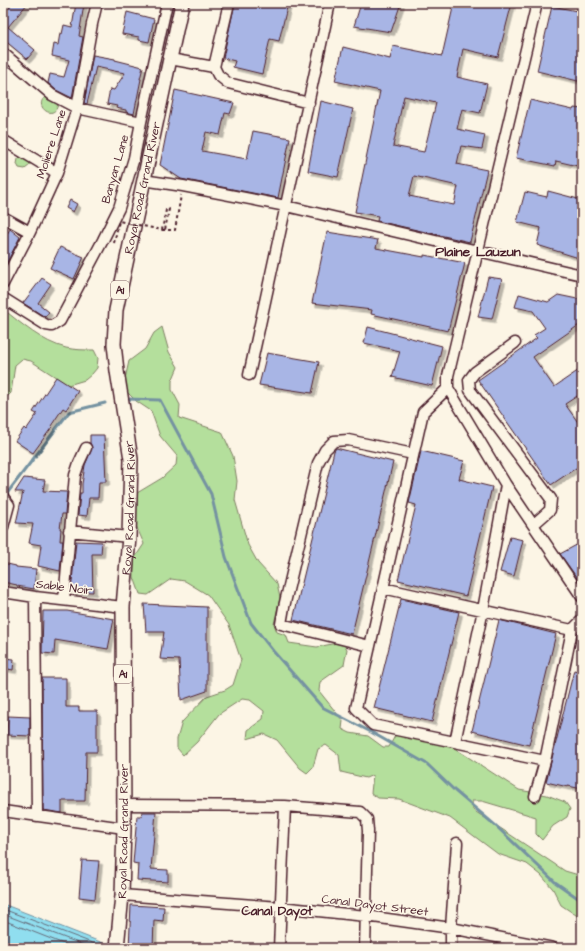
<svg xmlns="http://www.w3.org/2000/svg" width="585" height="951" font-family="'Architects Daughter',sans-serif">
<style>
.green{fill:#b4df9c;stroke:#7f7f64}
.water{fill:#90deef;stroke:#7492a1}
.lines{fill:none;stroke-linecap:round;stroke-linejoin:round}
.shore{stroke:#666b79;stroke-width:1}
.stream{stroke:#7492a1;stroke-width:3}
.building{fill:#a8b5e5;stroke:#4a1f2b;fill-rule:evenodd;filter:url(#shadow)}
.minor-casing{stroke:#4a1f2b;stroke-width:13}
.major-casing{stroke:#4a1f2b;stroke-width:16}
.path{stroke:#4a1f2b;stroke-width:2;stroke-dasharray:3 3;stroke-linecap:butt}
.minor{stroke:#fcf5e5;stroke-width:10}
.major{stroke:#fcf5e5;stroke-width:13}
.path-bridge{stroke:#4a1f2b;stroke-width:2;stroke-dasharray:3 3;stroke-linecap:butt}
.labels{text-anchor:middle;stroke-width:3.5;stroke-linejoin:round;paint-order:stroke}
.shield{fill:#fcf5e5;stroke:#7f5f63;stroke-width:1}
.shield-label{font-size:11px;font-weight:bold;fill:#4a1f2b}
.street-label{font-size:12px;fill:#4a1f2b;stroke:#fcf5e5}
.neighbourhood-label{font-size:13px;font-weight:bold;fill:#4a1f2b;stroke:#fcf5e5}
.quarter-label{font-size:14px;font-weight:bold;fill:#4a1f2b;stroke:#fcf5e5}
</style>
<defs>
<filter id="shadow"><feDropShadow dx="3.5" dy="3.5" stdDeviation="0" flood-color="#0004"/></filter>
</defs>
<rect width="100%" height="100%" fill="#fcf5e5"/>
<filter id="ink" filterUnits="userSpaceOnUse"><feTurbulence type="fractalNoise" baseFrequency=".025" numOctaves="2"/><feDisplacementMap in="SourceGraphic" scale="8" xChannelSelector="R" yChannelSelector="G"/><feConvolveMatrix kernelMatrix="1 2 1 2 8 2 1 2 1" color-interpolation-filters="sRGB"/></filter>
<g filter="url(#ink)">
<!-- green -->
<path class="green" d="M48 96 58 104C54 124 30 103 48 96Z
M21 156 30 161V165L25 169 19 168 17 164 18 159Z
M3 309C22 324 42 342 66 348 75 350 85 350 94 350L98 358 97 368 92 374 85 380 68 385 31 361 22 359 15 365 11 393 3 401Z
M162 327 169 352 178 367 172 381V390L180 405 179 418 222 432 233 456 237 481 235 500 248 545 258 563 277 584 280 598 274 624 277 632 286 635 289 643 317 647 342 642 347 649 344 665 320 682 319 691 343 721 342 729 350 733 368 736 383 747H389L397 732 451 746 519 790 547 795 565 802 570 809 567 817 553 826 542 840 536 834V817L482 801H472L473 810 565 871 582 876V919L561 905 553 889 541 875 527 864 498 854 450 818 399 799 378 798 371 793 373 775 366 778 341 772 339 755 326 745 318 749 313 767 307 773 300 768 277 740 264 734 247 739 248 730 263 719 264 711 250 700 242 699 219 714 197 742 183 755 177 748V739L182 722 207 696 225 690 233 685 241 660 229 625 208 595 185 581 171 579 148 595 140 594 134 577V559L144 544 134 521V502L137 493 162 478 176 465 177 456 160 436 151 411 136 401 123 388 129 361 145 349 154 333Z"/>
<!-- water -->
<path class="water" d="M3 904 103 943 108 948H3Z"/>
<g class="lines">
<!-- shore -->
<path class="shore" d="M3 909 100 946 102 948
M3 914 91 948
M3 920 74 948"/>
<!-- stream -->
<path class="stream" d="M127 399 160 400 180 437 211 494 226 557 251 623 273 651 322 707 371 732 427 764 455 791 496 826 555 882 582 901
M5 496 69 412 105 403"/>
</g>
<!-- building -->
<path class="building" d="M13 3H28L8 27 35 50 27 59 3 39V14Z
M76 3 84 4 79 36 83 37 72 98 56 90 48 83 50 74 64 77 69 60 52 56 54 44 58 45 60 33 62 34 64 25 72 27Z
M235 3H288L279 41 270 39 262 74 233 67 235 61 223 58Z
M361 3H401L391 32 354 26Z
M454 3H512L498 57 463 49 457 77 487 84 480 113 462 109 457 129 485 135 482 149 461 146 457 164 487 170 470 242 377 221 378 216 355 212 380 91 335 81 343 47 390 59 393 46 442 56ZM404 96 436 103 424 152 393 146ZM414 176 458 186 454 205 409 196Z
M552 6 582 12V82L537 71Z
M127 12 154 19 149 42 139 40V37L122 34Z
M93 55 115 59V60L143 67 140 79H141L134 114 126 112V110L116 108 117 106 107 104 110 89 114 90 125 73 114 71 96 67 87 104 84 103Z
M175 90 234 103 230 114 225 113 220 135 206 132 202 151 247 159 253 131 290 138 278 198 181 179 160 165Z
M530 100 573 110 574 108 582 109V167L556 161 555 166 516 158Z
M321 101 353 109 338 177 308 171Z
M548 191 582 200V259L537 245 541 228 517 222 525 192 547 197Z
M70 200 77 204 73 212 66 208Z
M10 229 20 237 4 268H3V231L7 234Z
M327 232 378 240 376 248 424 257V255L465 263 448 331 371 314 372 310 312 303Z
M60 247 84 257 74 279 50 268Z
M488 277 502 279 492 319 478 317Z
M42 278 51 284 38 303 49 312 45 317 23 303Z
M519 294 548 302 558 295 582 300V323L533 357 554 387 582 368V393L565 404 582 428V464L551 485 478 380 537 338 534 335 545 328 533 311 515 307Z
M368 327 442 346 432 386 392 377 400 351 364 343Z
M267 353 319 362 312 393 259 385Z
M56 377 78 391 66 410 63 408 51 426 52 427 33 453 15 441 24 428 26 430 37 414 33 412Z
M90 435H104L106 482H99L98 498H89L87 516 78 515 80 493H82V484L85 465 92 448 90 443Z
M336 448 393 462 352 634 293 620 334 451Z
M421 451 464 461 459 479 492 487 466 596 398 580 416 505 409 503Z
M24 478 45 480 43 491 67 492 65 514H62L60 529H61L60 541H63L60 571 38 566 41 545 29 543 33 524 16 523 23 492H15Z
M510 537 523 540 514 576 500 572Z
M76 541 102 542 101 554H92L93 592 71 591Z
M582 542V585L560 554Z
M3 563 16 566V567L36 569 34 589 17 586V585L3 582Z
M401 599 459 612 432 722 374 708Z
M144 604 207 607V691L181 700 179 660 160 659 164 632H146Z
M43 611H67L114 619 108 649 55 640 54 654 42 653Z
M499 620 556 634 529 745 472 731Z
M3 658 14 659 13 670 3 668Z
M574 670 582 672V789L568 786V787L546 782Z
M42 678H66V707H79V711H97V752H86L85 801H62V813L43 810Z
M8 716 30 717V736L7 735Z
M142 812H156L151 869 168 870V882L137 880 138 864 133 863 137 816H141Z
M82 860 99 861 95 899 79 897Z
M131 905 164 907 163 921 154 920 153 948H129Z"/>
<g class="lines">
<defs>
<path id="minor" d="M229 3 214 67 218 75 228 83 309 103
M537 3 448 376V388L506 485 582 597
M3 53 52 95 77 108 141 122
M170 59 214 67
M3 140 57 173
M143 180 183 186 286 206 478 251 582 275
M3 217 30 232
M3 284 30 232 57 173 77 108 92 24 97 3
M3 298 46 325 52 326 60 321 103 240 119 208 134 158 141 122 167 3
M515 343 475 372 469 380 470 390 551 499 550 510 533 525
M249 375 330 3
M448 388 423 412 356 708 373 725 545 761
M3 497 9 505 3 527
M69 531 129 537
M383 588 572 630
M3 592 35 597 123 607
M35 597 37 816
M64 600 75 475 79 463 86 448
M370 646 281 624 284 607 318 463 325 450 334 441 348 440 413 454
M455 742 483 610 506 485
M535 796 545 761 572 630 582 620
M124 805 285 806 360 812 367 819 368 831 365 948
M3 811 124 828
M122 895 280 907 366 916 451 928 553 948
M279 948 285 806
M451 948V928L457 843"/>
<g id="major">
<path id="s1" d="M117 948 122 895 124 828 123 607 129 537 131 459 117 371 114 344 116 310 182 3"/>
</g>
</defs>
<!-- minor casing -->
<use href="#minor" class="minor-casing"/>
<!-- major casing -->
<use href="#major" class="major-casing"/>
<!-- path -->
<path class="path" d="M162 230H175L181 195"/>
<!-- minor -->
<use href="#minor" class="minor"/>
<!-- major -->
<use href="#major" class="major"/>
<!-- path-bridge -->
<path class="path-bridge" d="M114 243 119 221 162 230 166 210 169 209 165 230"/>
</g>
</g>
<g class="labels">
<!-- shield labels -->
<g class="shield">
<rect x="111" y="281" width="18" height="18" rx="3"/>
<rect x="114" y="665" width="18" height="18" rx="3"/>
</g>
<g class="shield-label">
<text x="120" y="294">A1</text>
<text x="123" y="678">A1</text>
</g>
<!-- street labels -->
<g class="street-label">
<text transform="translate(51 144) rotate(-72)" y="4">Moliere Lane</text>
<text transform="translate(115 169) rotate(-74)" y="4">Banyan Lane</text>
<text dy="4" stroke="none"><textPath href="#s1" startOffset="765">Royal Road Grand River</textPath></text>
<text dy="4" stroke="none"><textPath href="#s1" startOffset="441">Royal Road Grand River</textPath></text>
<text transform="translate(64 587) rotate(7)" y="4">Sable Noir</text>
<text dy="4" stroke="none"><textPath href="#s1" startOffset="117">Royal Road Grand River</textPath></text>
<text transform="translate(375 905) rotate(7)" y="4">Canal Dayot Street</text>
</g>
<!-- neighbourhood labels -->
<g class="neighbourhood-label">
<text x="277" y="915">Canal Dayot</text>
</g>
<!-- quarter labels -->
<g class="quarter-label">
<text x="478" y="256">Plaine Lauzun</text>
</g>
</g>
<!-- margin -->
<rect width="585" height="951" fill="none" stroke="#fcf5e5" stroke-width="16"/>
<rect x="8" y="8" width="569" height="935" fill="none" stroke="#4a1f2b" stroke-width="1.5" filter="url(#ink)"/>
</svg>
